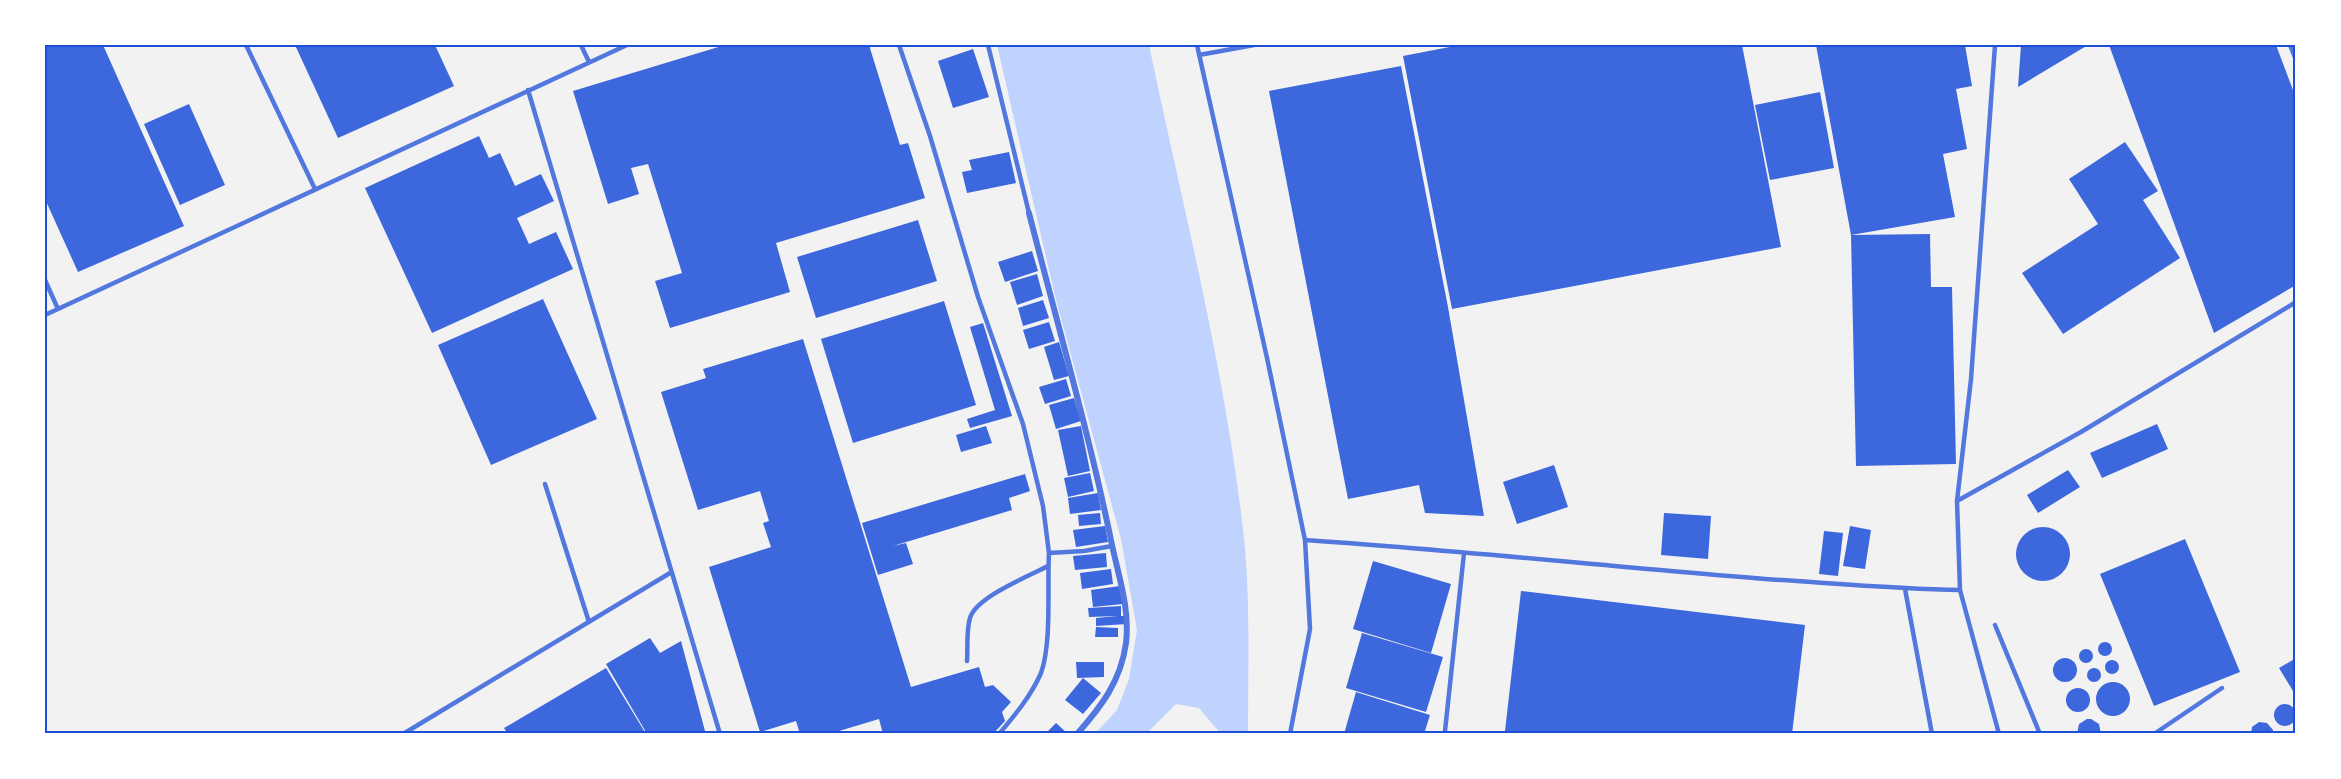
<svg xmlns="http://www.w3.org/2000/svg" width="2341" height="779" font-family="'DejaVu Sans',sans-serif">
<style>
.water{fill:#bfd3fe}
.building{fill:#3d67dc}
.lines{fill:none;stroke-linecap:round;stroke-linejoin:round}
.service{stroke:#5277de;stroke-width:4.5}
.minor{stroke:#5277de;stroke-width:6}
.neatline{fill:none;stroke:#1d4ed8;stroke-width:2}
</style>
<rect width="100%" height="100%" fill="#f2f2f2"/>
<!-- water -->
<path class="water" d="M997 45H1149C1182 203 1223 361 1242 521 1251 591 1248 663 1248 734H1221L1199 708 1176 704 1146 734H1095L1117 710 1129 679 1137 630 1121 539 1055 296Z"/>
<!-- building -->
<path class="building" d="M45 45H103L184 226 78 272 45 199Z
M295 45H435L454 86 338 138Z
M725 45H869L900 145 908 143 925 198 776 243 790 292 670 328 655 281 682 273 648 164 631 168 639 194 608 204 573 91Z
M1460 45H1742L1781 247 1452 309 1403 56Z
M1816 45H1965L1972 86 1956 89 1967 149 1943 154 1955 217 1851 235Z
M2021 45H2088L2018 87Z
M2109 45H2276L2296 98V285L2214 333Z
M973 49 989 97 953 108 938 61Z
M1401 66 1448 307 1484 516 1425 513 1419 485 1348 499 1269 91Z
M1820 92 1834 168 1770 180 1755 105Z
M189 104 225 185 180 205 144 124Z
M479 136 489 158 500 153 515 186 541 174 554 201 517 218 529 244 556 232 573 269 432 333 365 188Z
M2125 142 2158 191 2143 200 2180 258 2063 334 2022 273 2098 224 2069 179Z
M1009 152 1016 183 967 193 962 172 972 170 969 160Z
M918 220 937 281 816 318 797 257Z
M1930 234 1931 287H1952L1956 464 1856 466 1851 235Z
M1032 251 1038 271 1005 282 998 262Z
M1037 274 1043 296 1017 305 1010 282Z
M543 299 597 419 491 465 438 345Z
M1043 300 1049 318 1023 326 1018 308Z
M944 301 976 405 853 443 821 339Z
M1049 322 1055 341 1029 349 1023 330Z
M983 323 1012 416 970 428 967 419 995 410 970 327Z
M803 339 911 687 979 667 985 687 993 685 1011 702 1002 712 1005 721 993 734H883L879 719 829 734H800L796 721 760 732 709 567 771 547 763 523 769 521 760 491 698 510 661 392 706 378 703 369Z
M1059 342 1069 376 1054 380 1044 347Z
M1066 379 1071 396 1045 404 1039 387Z
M1074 398 1081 421 1056 429 1049 405Z
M2157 424 2168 449 2102 478 2090 453Z
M986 426 992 443 961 452 956 435Z
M1081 426 1090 471 1068 476 1058 430Z
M1554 465 1568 507 1517 524 1503 482Z
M2068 470 2080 487 2038 513 2027 495Z
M1090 473 1094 491 1068 497 1064 478Z
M1025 474 1030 491 1009 498 1012 510 893 546 906 543 913 564 878 575 862 523Z
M1098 493 1101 510 1070 514 1068 498Z
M1100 513 1101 524 1079 526 1078 515Z
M1664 513 1711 516 1708 559 1661 555Z
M1105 526 1108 542 1076 547 1073 530Z
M1850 526 1871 530 1865 569 1843 566Z
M2016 554a27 27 0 1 1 54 0a27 27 0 1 1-54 0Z
M1824 531 1843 533 1838 576 1819 574Z
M2185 539 2240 672 2154 706 2100 574Z
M1106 553 1107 567 1075 570 1073 556Z
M1373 561 1451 584 1431 653 1353 629Z
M1111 569 1113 584 1082 589 1080 573Z
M1120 586 1123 604 1093 607 1091 590Z
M1521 591 1805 625 1792 734H1531L1505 731Z
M1121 606V616H1127V624L1096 626V618L1117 616 1089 617 1088 608Z
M1096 627 1118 628V637H1095Z
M1362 633 1443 657 1426 712 1346 688Z
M650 638 660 653 681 641 705 731 700 734H647L606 664Z
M2098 649a7 7 0 1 1 14 0a7 7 0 1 1-14 0Z
M2079 656a7 7 0 1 1 14 0a7 7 0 1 1-14 0Z
M2053 670a12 12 0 1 1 24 0a12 12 0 1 1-24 0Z
M2296 658V696L2279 668Z
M2105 667a7 7 0 1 1 14 0a7 7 0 1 1-14 0Z
M1076 662H1104V677L1077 678Z
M606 668 646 734H508L504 728Z
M2087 675a7 7 0 1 1 14 0a7 7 0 1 1-14 0Z
M1083 678 1101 693 1083 714 1065 700Z
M2096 699a17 17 0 1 1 34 0a17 17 0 1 1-34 0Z
M2066 700a12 12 0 1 1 24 0a12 12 0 1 1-24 0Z
M1356 692 1430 715 1424 734H1344Z
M2274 715a11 11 0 1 1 22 0a11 11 0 1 1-22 0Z
M2087 719H2091L2099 724 2101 734H2077L2079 724Z
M2259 722 2267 723 2273 730V734H2251L2252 727Z
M1056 723 1068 734H1045Z"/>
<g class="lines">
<!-- service -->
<path class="service" d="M246 45 315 189
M581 45 589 62
M899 45 930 136 978 297 1023 424 1043 506 1049 553 1084 551 1112 546
M988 45 1029 213
M1197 45 1267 358 1305 540 1310 629 1290 734
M1995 45 1971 379 1957 501 1960 590 1999 734
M2290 45 2296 60
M1199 55 1254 45
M528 90 720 734
M45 280 58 309
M45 315 627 45
M545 484 589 622
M1957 501 2081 432 2296 302
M1305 540C1458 550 1612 567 1765 579 1830 583 1895 589 1960 590
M1905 589 1932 734
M1995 625 2040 734
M967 661C968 648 966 631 970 618 976 597 1029 576 1048 566
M1445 731 1464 553
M403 734 670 573
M999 734C1015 715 1031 696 1041 673 1052 643 1047 586 1049 553
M2154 734 2222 688"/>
<!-- minor -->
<path class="minor" d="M1029 213C1057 323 1089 433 1112 545 1119 578 1130 609 1126 643 1121 681 1101 707 1077 734"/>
</g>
<!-- border -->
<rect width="2341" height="779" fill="none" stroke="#ffffff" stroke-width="93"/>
<rect x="46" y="46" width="2248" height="686" class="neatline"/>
</svg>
